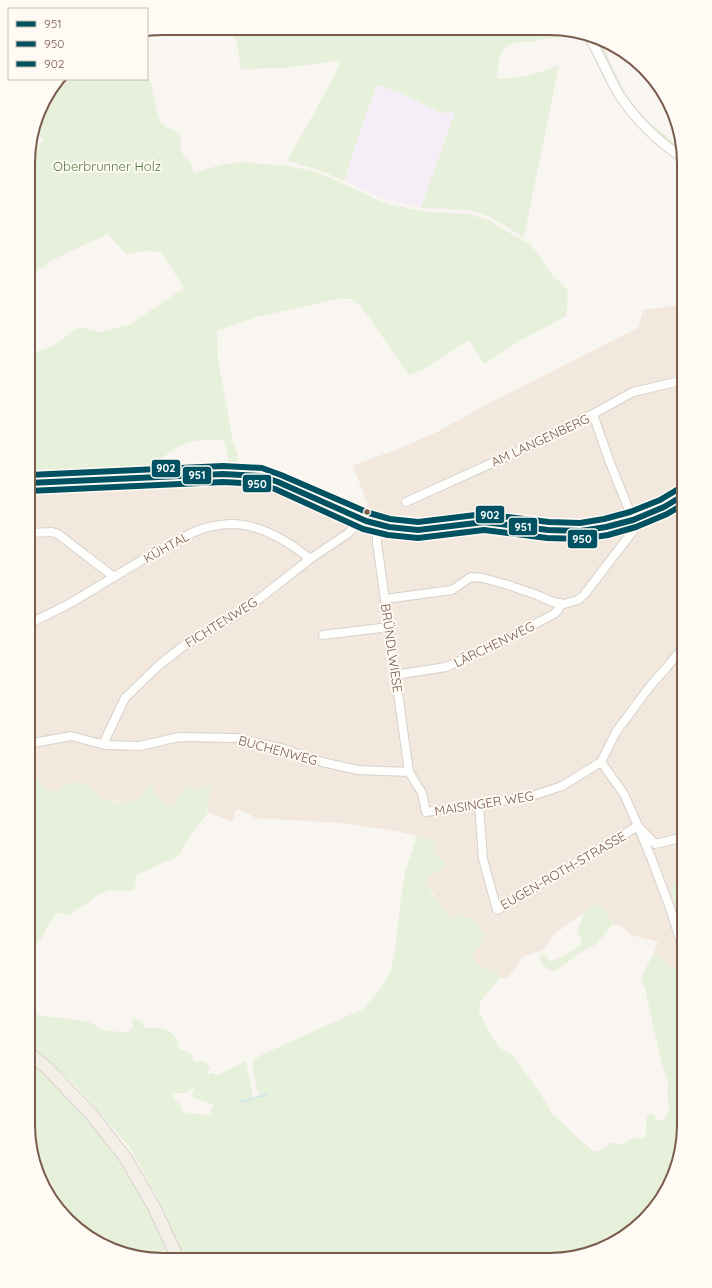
<svg xmlns="http://www.w3.org/2000/svg" width="712" height="1288" font-family="Quicksand,sans-serif">
<style>
.residential{fill:#f2e8de}
.education{fill:#f6eef6}
.green{fill:#e7f0db;fill-rule:evenodd}
.lines{fill:none;stroke-linecap:round;stroke-linejoin:round}
.stream{stroke:#d0e8ea;stroke-width:2}
.minor-casing{stroke:#d7d1cb;stroke-width:10}
.tertiary-casing{stroke:#d7d1cb;stroke-width:11}
.primary-casing{stroke:#dad1cc;stroke-width:14}
.minor{stroke:#fefefd;stroke-width:8}
.tertiary{stroke:#fefefd;stroke-width:9}
.primary{stroke:#f3eee8;stroke-width:12}
.bus-1-casing{stroke:#fffaf3;stroke-width:9}
.bus-2-casing{stroke:#fffaf3;stroke-width:9}
.bus-3-casing{stroke:#fffaf3;stroke-width:9}
.bus-1{stroke:#005262;stroke-width:6}
.bus-2{stroke:#005262;stroke-width:6}
.bus-3{stroke:#005262;stroke-width:6}
.bus-dot{fill:#7a5c4d;stroke:#fffaf3;stroke-width:1.5}
.labels{text-anchor:middle;stroke-width:4;stroke-linejoin:round;paint-order:stroke}
.park-label{font-size:13px;fill:#537a41;stroke:#fffaf3}
.street-label{font-size:13px;fill:#7a5c4d;stroke:#fffaf3}
.rim{fill:none;stroke:#7a5c4d;stroke-width:2}
.line-badge{stroke:#fffaf3;stroke-width:1.5}
.badge-label{font-size:11px;text-anchor:middle;font-weight:bold;fill:#fff}
</style>
<rect width="100%" height="100%" fill="#f9f5f0"/>
<!-- residential -->
<path class="residential" d="M684 304V882L670 887 684 937V968L668 967 660 956 653 955 658 942 631 935 622 927 613 924 604 908 591 907 552 936 549 943 543 950 522 957 519 963 508 977 500 978 498 973 488 970 476 962 473 959 474 953 481 945 485 939 483 932 477 921 475 919 466 918 459 914 449 917 429 887 427 882 429 877 437 871 443 868 435 853V844L429 838 396 831 341 823 256 818 239 809 235 811 233 822H231L221 817 208 813V803L204 786 196 789 188 787 184 788 175 803 170 806H167L156 797 155 794 147 786 140 798 132 802 127 803 102 799 98 798 96 793 81 783 68 784 55 791 46 790 43 786 28 779 29 493 64 492 228 479 245 480 263 483 284 491 354 523 360 508 368 506 353 465 396 450 439 431 489 403 638 328 643 310Z"/>
<!-- education -->
<path class="education" d="M377 85 403 94 440 113 455 112 421 208 398 202 377 196 344 181 361 128Z"/>
<!-- green -->
<path class="green" d="M230 28 575 31C568 38 561 37 552 38 545 39 538 41 531 42 527 42 522 41 518 42 500 44 499 60 497 75L493 77C515 82 538 73 559 65L524 237C509 229 494 217 477 212 459 208 439 209 421 208L455 112 441 113 403 94 377 85 361 128 344 181 319 170 287 161 332 81 341 60 286 68 241 69 237 43Z
M596 41 602 44 615 72 628 98 644 118 682 149V153C668 142 653 132 641 119 622 97 609 67 596 41Z
M147 74 152 85 153 95 160 122 167 128 174 130 179 134 181 138 180 148 184 156 190 161 194 173 224 164 244 162 286 166 313 171 329 177 380 201 393 205 427 212 468 214 488 220 517 237 529 243 539 255 553 276 567 289 568 295 566 316 523 339 484 364 469 340 422 370 409 375 361 306 352 299H338L257 317 217 331 218 359 233 442 238 455 237 468 233 469 230 466 224 441C204 437 178 442 164 457L163 470 29 477V352L32 353 53 346 79 327 99 332 129 325 184 288 161 252 146 251 126 254 108 234 54 259 29 277V157L44 140 34 130 42 103 61 79H147Z
M28 779C33 780 37 780 40 783 44 786 45 790 50 791 58 792 60 788 67 785 80 780 93 785 98 798L102 799C112 801 126 806 136 800 144 796 144 783 153 785 155 789 154 792 156 796 158 800 166 805 170 806L175 803 184 788 188 787 196 789 207 785 211 787 207 807 208 813 189 837 179 856 174 859 161 863 150 869 138 874 136 876 135 888 134 890 123 891 110 890 97 895 87 904 76 909 72 915 70 916 61 913 56 914C46 926 43 943 28 950Z
M417 835C424 837 431 838 435 844 435 857 436 855 445 863L446 865C442 870 435 871 430 876 422 885 436 899 442 906 445 909 446 913 449 917L459 914 466 918 475 919 485 936C484 945 474 949 473 958 479 969 489 969 498 973L500 978 480 1002 479 1012 493 1039 500 1048 513 1056 540 1093 553 1115 562 1122 572 1133 593 1151C602 1153 606 1142 615 1143 617 1143 619 1145 622 1145L631 1139 645 1137C648 1129 644 1122 648 1114L652 1113 659 1121H662L666 1117 669 1107 667 1093 668 1090V1081L661 1060 645 989 641 977 653 955 660 956 668 967 684 968V1134L674 1176 656 1207 624 1237 592 1253 549 1260 184 1259 161 1204 129 1147 77 1087 28 1043V1012L43 1016 78 1020 91 1023 103 1030 121 1032 129 1031 133 1027 132 1021 133 1019C139 1018 143 1023 145 1028 157 1027 171 1028 177 1040 178 1043 178 1046 180 1049L192 1054 193 1061C200 1063 207 1059 210 1068L206 1073V1074L214 1073 215 1074V1076H216L246 1061 253 1097 259 1096 252 1065 254 1060 261 1055 363 1009 379 991 390 973 396 946V940L401 898 405 873ZM192 1088H194L192 1094V1096C198 1102 207 1100 214 1106L210 1110 212 1116 183 1112 181 1106 174 1099 173 1095 176 1093H185Z
M684 882V937L670 887Z
M597 904C605 906 608 918 613 924L595 945 577 954 565 965 554 971C547 970 542 965 539 958L544 954 550 961C555 961 580 947 582 943 582 942 582 941 582 940L577 931 585 911Z
M28 1059 49 1076 103 1137 125 1166 148 1208 170 1259H146L111 1250 74 1227 35 1168 28 1125Z"/>
<g class="lines">
<!-- stream -->
<path class="stream" d="M257 1097 267 1095
M240 1102 254 1098"/>
<defs>
<path id="minor" d="M593 414 633 392 684 380
M379 524 377 537V543L409 772 422 793 426 812 529 797 562 786 601 762 616 732 651 685 667 667 684 646
M29 533 52 532 58 534 114 577
M385 599 452 590 471 577 483 578 508 585 537 595 553 602 564 604 578 600 584 595 633 531 634 527 633 520 609 460 593 414 521 450 406 502
M29 624C44 616 60 609 74 601 104 583 133 565 163 548 187 535 202 525 231 524 260 524 288 541 310 559
M323 635 389 627
M395 675 446 667 489 648 554 614 558 610 561 604
M28 744 71 736 105 745 140 746 179 737 236 738 281 748 322 762 358 770 409 772
M105 745V740L125 698 158 666 182 647 245 610 310 559 347 534 357 525 359 518
M601 762 624 794 638 826 652 860 670 908 681 943 684 960
M479 805 483 859 497 910 638 826 655 844 676 839 684 836"/>
<path id="tertiary" d="M590 38C600 56 608 75 618 93 635 119 657 141 683 158
M29 483 223 474 261 476 278 482 366 521 389 527 418 530 484 522 548 530 581 531 606 527 633 520 664 507 684 495"/>
<path id="primary" d="M28 1052 47 1068 91 1114 125 1157 154 1207 178 1259"/>
</defs>
<!-- minor casing -->
<use href="#minor" class="minor-casing"/>
<!-- tertiary casing -->
<use href="#tertiary" class="tertiary-casing"/>
<!-- primary casing -->
<use href="#primary" class="primary-casing"/>
<!-- minor -->
<use href="#minor" class="minor"/>
<!-- tertiary -->
<use href="#tertiary" class="tertiary"/>
<!-- primary -->
<use href="#primary" class="primary"/>
<defs>
<path id="bus-1" d="M29 483 223 474 261 476 278 482 366 521 389 527 418 530 484 522 548 530 581 531 606 527 633 520 664 507 684 495"/>
<path id="bus-2" d="M29 491 223 482 259 484 275 489 363 529 388 535 418 538 484 530 547 538 582 539 608 535 636 527 667 514 684 504"/>
<path id="bus-3" d="M29 475 223 466 262 468 281 475 369 513 390 519 418 522 484 514 549 522 580 523 604 519 630 512 660 500 680 488"/>
</defs>
<!-- bus-1 casing -->
<use href="#bus-1" class="bus-1-casing"/>
<!-- bus-2 casing -->
<use href="#bus-2" class="bus-2-casing"/>
<!-- bus-3 casing -->
<use href="#bus-3" class="bus-3-casing"/>
<!-- bus-1 -->
<use href="#bus-1" class="bus-1"/>
<!-- bus-2 -->
<use href="#bus-2" class="bus-2"/>
<!-- bus-3 -->
<use href="#bus-3" class="bus-3"/>
</g>
<!-- markers -->
<circle class="bus-dot" cx="367" cy="512" r="3.5"/>
<g class="labels">
<!-- park labels -->
<g class="park-label">
<text x="107" y="171">Oberbrunner Holz</text>
</g>
<!-- street labels -->
<g class="street-label">
<text transform="translate(540 440) rotate(-25)" y="5">AM LANGENBERG</text>
<text transform="translate(166 547) rotate(-29)" y="5">KÜHTAL</text>
<text transform="translate(221 622) rotate(-32)" y="5">FICHTENWEG</text>
<text transform="translate(494 644) rotate(-26)" y="5">LÄRCHENWEG</text>
<text transform="translate(392 648) rotate(82)" y="5">BRÜNDLWIESE</text>
<text transform="translate(278 750) rotate(15)" y="5">BUCHENWEG</text>
<text transform="translate(484 803) rotate(-9)" y="5">MAISINGER WEG</text>
<text transform="translate(563 870) rotate(-30)" y="5">EUGEN-ROTH-STRASSE</text>
</g>
</g>
<!-- crop -->
<path d="M0 0H712V1288H0ZM163 35H549A128 128 0 0 1 677 163V1125A128 128 0 0 1 549 1253H163A128 128 0 0 1 35 1125V163A128 128 0 0 1 163 35Z" fill="#fffaf3" fill-rule="evenodd"/>
<path class="rim" d="M163 35H549A128 128 0 0 1 677 163V1125A128 128 0 0 1 549 1253H163A128 128 0 0 1 35 1125V163A128 128 0 0 1 163 35Z"/>
<g class="line-badge">
<rect x="151" y="459" width="30" height="19" rx="4" fill="#005262"/>
<rect x="182" y="466" width="30" height="19" rx="4" fill="#005262"/>
<rect x="242" y="474" width="30" height="19" rx="4" fill="#005262"/>
<rect x="475" y="505" width="30" height="19" rx="4" fill="#005262"/>
<rect x="508" y="517" width="30" height="19" rx="4" fill="#005262"/>
<rect x="567" y="529" width="31" height="20" rx="4" fill="#005262"/>
</g>
<g class="badge-label">
<text x="166" y="472">902</text>
<text x="197" y="479">951</text>
<text x="257" y="488">950</text>
<text x="490" y="519">902</text>
<text x="523" y="531">951</text>
<text x="582" y="543">950</text>
</g>
<!-- legend -->
<rect x="8" y="8" width="140" height="72" fill="#fffaf3" stroke="#cabbb1"/>
<rect x="16" y="21" width="20" height="6" fill="#005262" stroke="#cabbb1"/>
<text x="44" y="28" font-size="12" fill="#7a5c4d">951</text>
<rect x="16" y="41" width="20" height="6" fill="#005262" stroke="#cabbb1"/>
<text x="44" y="48" font-size="12" fill="#7a5c4d">950</text>
<rect x="16" y="61" width="20" height="6" fill="#005262" stroke="#cabbb1"/>
<text x="44" y="68" font-size="12" fill="#7a5c4d">902</text>
</svg>
